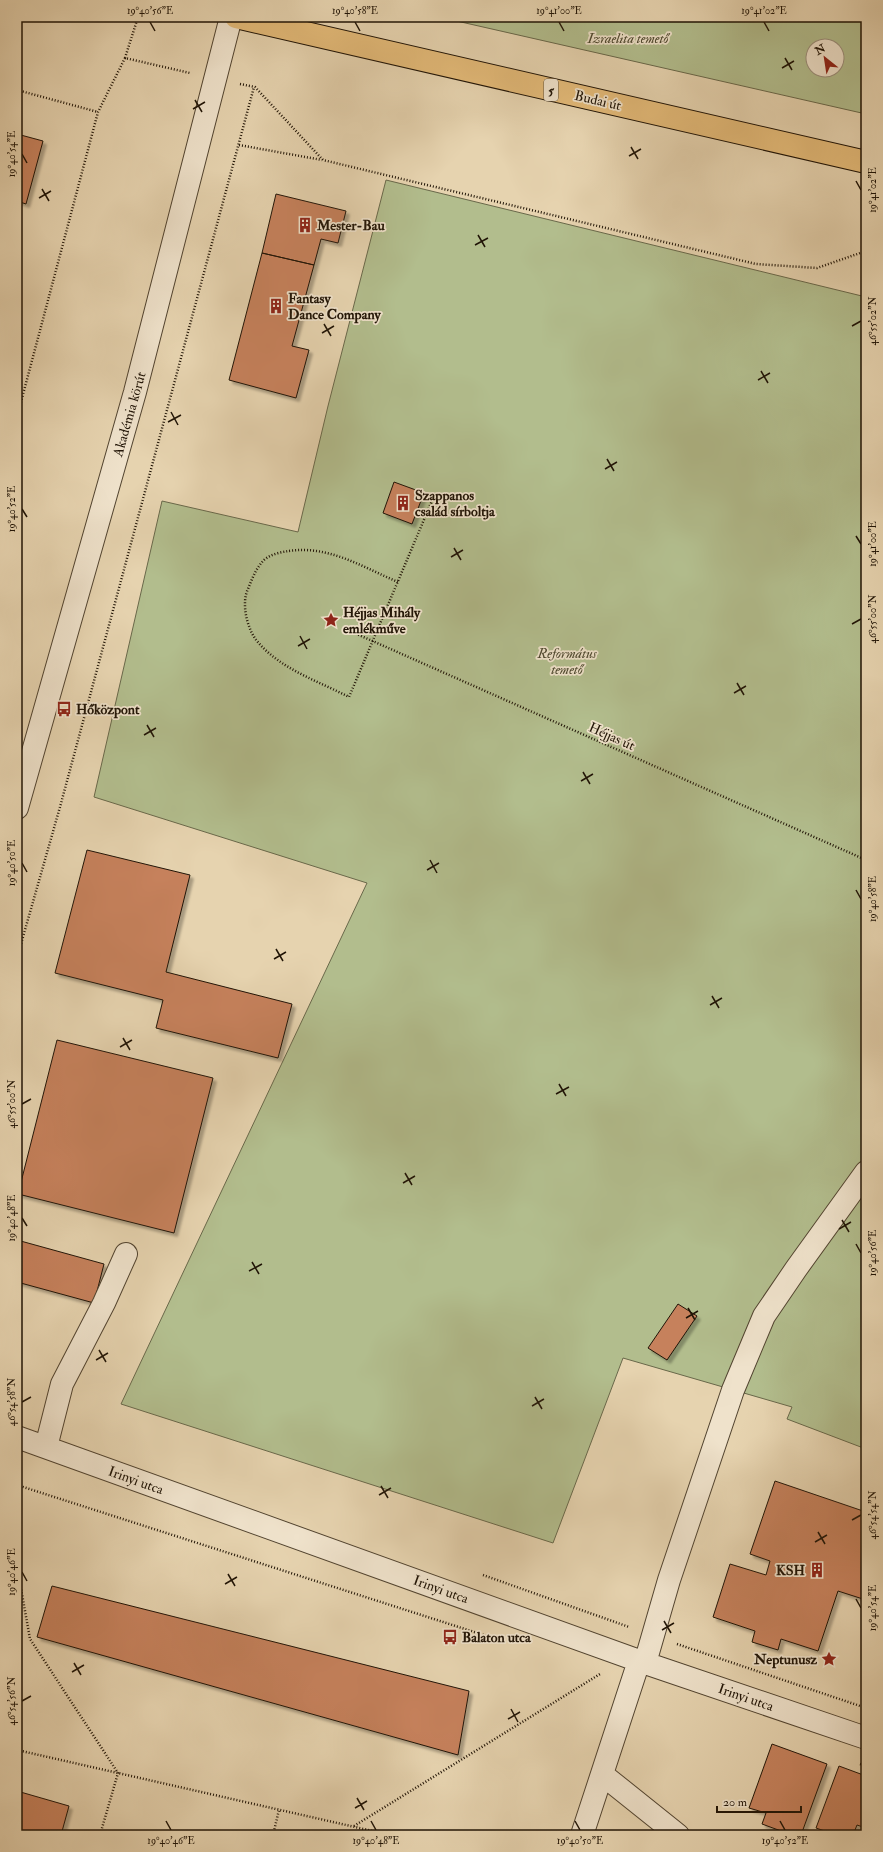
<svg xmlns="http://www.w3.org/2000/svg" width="883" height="1852" font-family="'IM FELL Double Pica',serif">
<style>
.green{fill:#b2bd8d;stroke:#69684a;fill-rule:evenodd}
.building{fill:#c6815c;stroke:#201406;filter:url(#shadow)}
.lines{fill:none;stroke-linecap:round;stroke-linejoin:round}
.minor-casing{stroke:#524430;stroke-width:24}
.major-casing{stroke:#201406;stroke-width:24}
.path{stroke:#201406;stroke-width:2.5;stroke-dasharray:1 2;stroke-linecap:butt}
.minor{stroke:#efe2cb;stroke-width:22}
.major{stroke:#e3ba78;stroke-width:22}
.ticks{fill:none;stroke:#201406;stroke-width:1.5}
.labels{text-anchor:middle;stroke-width:3.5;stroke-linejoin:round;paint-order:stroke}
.shield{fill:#efe2cb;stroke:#5e5241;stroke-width:1}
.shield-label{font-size:13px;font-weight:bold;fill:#201406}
.park-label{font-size:14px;font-style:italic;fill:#4c472e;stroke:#efe2cb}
.street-label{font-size:14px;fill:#201406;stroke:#efe2cb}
.poi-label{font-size:14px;font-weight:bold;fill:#201406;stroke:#efe2cb;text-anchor:start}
.neatline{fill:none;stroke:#201406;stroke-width:1.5}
.ticks-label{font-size:10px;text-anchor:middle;fill:#201406}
</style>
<defs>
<filter id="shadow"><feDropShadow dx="3.5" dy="3.5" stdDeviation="1" flood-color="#0004"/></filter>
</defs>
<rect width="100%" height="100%" fill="#e6d3af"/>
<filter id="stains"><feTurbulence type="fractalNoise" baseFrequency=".005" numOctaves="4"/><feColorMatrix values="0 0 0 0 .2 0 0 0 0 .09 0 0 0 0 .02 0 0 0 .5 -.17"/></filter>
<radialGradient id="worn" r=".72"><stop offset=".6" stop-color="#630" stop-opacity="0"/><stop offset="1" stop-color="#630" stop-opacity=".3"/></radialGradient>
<!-- green -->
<path class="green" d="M439 17H866V114ZM813 46H837V70H813Z
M386 180 866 297V1449L787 1419 792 1407 623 1358 553 1543 121 1404 367 883 94 797 162 501 298 532 328 406Z"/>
<!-- building -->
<path class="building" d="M17 134 43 141 26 204 17 201Z
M276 194 346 211 338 243 321 239 314 265 262 253Z
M262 253 314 265 292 346 309 350 296 398 229 380Z
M394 482 424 493 412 524 383 513Z
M87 850 190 875 166 972 292 1004 278 1058 156 1028 163 1000 55 973Z
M57 1040 213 1078 174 1233 18 1194Z
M17 1240 104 1264 94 1303 17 1282Z
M678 1304 697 1316 667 1360 648 1348Z
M775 1481 866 1512V1600L838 1591 818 1651 781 1639 778 1650 752 1642 755 1631 713 1617 730 1564 766 1575 770 1561 750 1554Z
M52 1586 469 1691 458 1755 37 1637Z
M772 1744 827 1764 801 1835H792L762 1824 766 1813 749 1808Z
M839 1766 866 1776V1828L857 1825 853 1835H836L816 1828Z
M17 1791 69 1806 61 1835H17Z"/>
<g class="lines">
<defs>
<path id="minor" d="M17 808 135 392 231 17
M17 1437 645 1663 866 1738
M46 1447 62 1384 104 1303 126 1254
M645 1663 669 1580 733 1390 764 1316 796 1269 866 1172
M603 1775 678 1835
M582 1835 639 1661"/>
<path id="major" d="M236 17 866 162"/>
</defs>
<!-- minor casing -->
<use href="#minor" class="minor-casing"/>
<!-- major casing -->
<use href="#major" class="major-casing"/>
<!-- path -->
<path class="path" d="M125 58 138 17
M240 84 255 87 323 160 756 264 817 268 866 251
M17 90 98 112
M239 145 322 160
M17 417 98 112 125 58 190 73
M398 582C362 567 329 545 289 551 281 552 271 554 264 560 256 568 252 579 248 589 241 603 247 629 257 641 280 669 318 681 349 697L434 496
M350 631 866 860
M17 958 60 807 254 87
M17 1485 496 1639
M17 1566 30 1639 118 1773 100 1835
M483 1575 629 1627
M677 1644 866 1708
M17 1750 390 1835
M860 1764 866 1766
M354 1826 600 1674
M273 1835 279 1810"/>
<!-- minor -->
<use href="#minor" class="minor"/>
<!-- major -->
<use href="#major" class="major"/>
</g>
<!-- ticks -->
<path class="ticks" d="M150 22 155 31M355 22 360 31M559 22 564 31M764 22 769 31M785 58 792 70M782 68 794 61M195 100 202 112M193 109 205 102M631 147 638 159M22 154 27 163M629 156 641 149M856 181 861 190M42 189 49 201M39 198 51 191M478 235 485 247M475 245 488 238M324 324 331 336M852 326 861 321M322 333 334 326M761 371 768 383M758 380 770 373M171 412 178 425M168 422 181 415M607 459 614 471M605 469 617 462M22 509 27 517M856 536 861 544M454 548 461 560M451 557 463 550M852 624 861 619M300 636 307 649M298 646 310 639M737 683 744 695M734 693 746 686M147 725 154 737M144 735 156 728M583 772 590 784M581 781 593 774M430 860 437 873M22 863 27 872M427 870 439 863M856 890 861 899M276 949 283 961M274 959 286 952M712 996 719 1008M710 1005 722 998M123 1038 130 1050M120 1047 132 1040M559 1084 566 1096M556 1094 569 1087M22 1104 31 1099M405 1173 412 1185M403 1183 415 1176M22 1218 27 1226M842 1220 849 1232M839 1229 851 1222M856 1244 861 1253M252 1262 259 1274M249 1271 262 1264M688 1308 695 1320M686 1318 698 1311M99 1350 106 1362M96 1360 108 1353M535 1397 542 1409M22 1402 31 1397M532 1406 544 1399M381 1486 388 1498M379 1495 391 1488M852 1520 861 1515M818 1532 825 1544M815 1542 827 1535M22 1572 27 1581M228 1574 235 1586M225 1584 237 1577M856 1599 861 1608M664 1621 671 1633M662 1630 674 1623M74 1663 81 1675M72 1672 84 1665M22 1701 31 1696M511 1709 518 1722M508 1719 520 1712M357 1798 364 1810M355 1808 367 1801M166 1821 171 1830M371 1821 376 1830M575 1821 580 1830M780 1821 785 1830"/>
<!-- icons -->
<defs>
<symbol id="building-bare" viewBox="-9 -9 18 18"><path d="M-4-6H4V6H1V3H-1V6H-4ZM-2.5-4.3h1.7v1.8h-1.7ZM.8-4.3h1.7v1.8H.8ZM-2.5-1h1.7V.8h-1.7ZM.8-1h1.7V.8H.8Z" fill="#8f2418" stroke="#efe2cb" stroke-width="2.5" paint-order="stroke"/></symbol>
<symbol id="sight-bare" viewBox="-9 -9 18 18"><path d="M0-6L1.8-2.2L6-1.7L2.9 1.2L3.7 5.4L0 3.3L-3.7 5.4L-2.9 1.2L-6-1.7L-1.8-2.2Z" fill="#8f2418" stroke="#efe2cb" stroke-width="2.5" paint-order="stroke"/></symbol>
<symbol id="bus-bare" viewBox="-9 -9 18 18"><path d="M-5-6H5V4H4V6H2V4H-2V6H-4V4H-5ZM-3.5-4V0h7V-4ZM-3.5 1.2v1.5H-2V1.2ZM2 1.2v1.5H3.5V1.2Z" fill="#8f2418" stroke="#efe2cb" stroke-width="2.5" paint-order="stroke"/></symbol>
</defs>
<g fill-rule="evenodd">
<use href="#building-bare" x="294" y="214" width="22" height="22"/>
<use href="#building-bare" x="265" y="295" width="22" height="22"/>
<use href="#building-bare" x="392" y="492" width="22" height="22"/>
<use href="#sight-bare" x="320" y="609" width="22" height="22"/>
<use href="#bus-bare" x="53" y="698" width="22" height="22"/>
<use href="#building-bare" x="806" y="1559" width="22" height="22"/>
<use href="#bus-bare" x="439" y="1626" width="22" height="22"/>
<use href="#sight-bare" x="818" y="1648" width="22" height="22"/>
</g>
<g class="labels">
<!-- shield labels -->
<rect class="shield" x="544" y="79" width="14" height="22" rx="3"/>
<g class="shield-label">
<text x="551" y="95">5</text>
</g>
<!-- park labels -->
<g class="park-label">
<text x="628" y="43">Izraelita temető</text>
<text x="567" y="658">Református<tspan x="567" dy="16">temető</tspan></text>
</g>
<!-- street labels -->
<g class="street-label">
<text transform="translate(598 100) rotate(13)" y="5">Budai út</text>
<text transform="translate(129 414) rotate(-74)" y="5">Akadémia körút</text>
<text transform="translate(612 736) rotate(24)" y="5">Héjjas út</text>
<text transform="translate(136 1480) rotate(20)" y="5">Irinyi utca</text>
<text transform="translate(441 1589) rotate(20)" y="5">Irinyi utca</text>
<text transform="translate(746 1697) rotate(19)" y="5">Irinyi utca</text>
</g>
<!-- poi labels -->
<g class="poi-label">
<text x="317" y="230">Mester-Bau</text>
<text x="288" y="303">Fantasy<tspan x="288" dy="16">Dance Company</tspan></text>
<text x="415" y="500">Szappanos<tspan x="415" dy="16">család sírboltja</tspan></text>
<text x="343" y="617">Héjjas Mihály<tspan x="343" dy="16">emlékműve</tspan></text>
<text x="76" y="714">Hőközpont</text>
<text x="805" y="1575" text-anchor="end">KSH</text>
<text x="462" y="1642">Balaton utca</text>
<text x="817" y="1664" text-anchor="end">Neptunusz</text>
</g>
</g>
<!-- margin -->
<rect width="883" height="1852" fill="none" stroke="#e6d3af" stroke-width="44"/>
<!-- north arrow -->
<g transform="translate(825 58) rotate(330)"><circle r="19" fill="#efe2cb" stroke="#9c907c"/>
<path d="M0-3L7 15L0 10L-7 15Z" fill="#8f2418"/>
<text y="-6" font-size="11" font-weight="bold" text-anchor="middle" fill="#201406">N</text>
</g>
<!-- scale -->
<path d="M717 1806v6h84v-6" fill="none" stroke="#201406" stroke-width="2"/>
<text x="723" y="1806" font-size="12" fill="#201406" stroke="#efe2cb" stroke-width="3" paint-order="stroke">20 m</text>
<rect x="22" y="22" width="839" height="1808" class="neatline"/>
<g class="ticks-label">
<text x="150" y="14">19°40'56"E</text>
<text x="355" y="14">19°40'58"E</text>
<text x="559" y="14">19°41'00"E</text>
<text x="764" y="14">19°41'02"E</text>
<text transform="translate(11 154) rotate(-90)" y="4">19°40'54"E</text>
<text transform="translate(872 190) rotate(-90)" y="4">19°41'02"E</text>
<text transform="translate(872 321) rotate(-90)" y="4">46°55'02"N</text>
<text transform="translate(11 509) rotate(-90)" y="4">19°40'52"E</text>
<text transform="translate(872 544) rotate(-90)" y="4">19°41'00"E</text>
<text transform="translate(872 619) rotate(-90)" y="4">46°55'00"N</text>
<text transform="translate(11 863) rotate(-90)" y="4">19°40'50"E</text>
<text transform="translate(872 899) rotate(-90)" y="4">19°40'58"E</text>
<text transform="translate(11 1104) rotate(-90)" y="4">46°55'00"N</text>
<text transform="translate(11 1218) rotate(-90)" y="4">19°40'48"E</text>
<text transform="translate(872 1253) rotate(-90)" y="4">19°40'56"E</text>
<text transform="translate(11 1402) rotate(-90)" y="4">46°54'58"N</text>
<text transform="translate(872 1515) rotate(-90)" y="4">46°54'54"N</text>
<text transform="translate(11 1572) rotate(-90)" y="4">19°40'46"E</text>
<text transform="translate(872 1608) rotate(-90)" y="4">19°40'54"E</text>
<text transform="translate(11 1701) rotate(-90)" y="4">46°54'56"N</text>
<text x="171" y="1844">19°40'46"E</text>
<text x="376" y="1844">19°40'48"E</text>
<text x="580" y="1844">19°40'50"E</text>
<text x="785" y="1844">19°40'52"E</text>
</g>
<rect width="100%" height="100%" filter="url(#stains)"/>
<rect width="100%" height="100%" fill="url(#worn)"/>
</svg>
